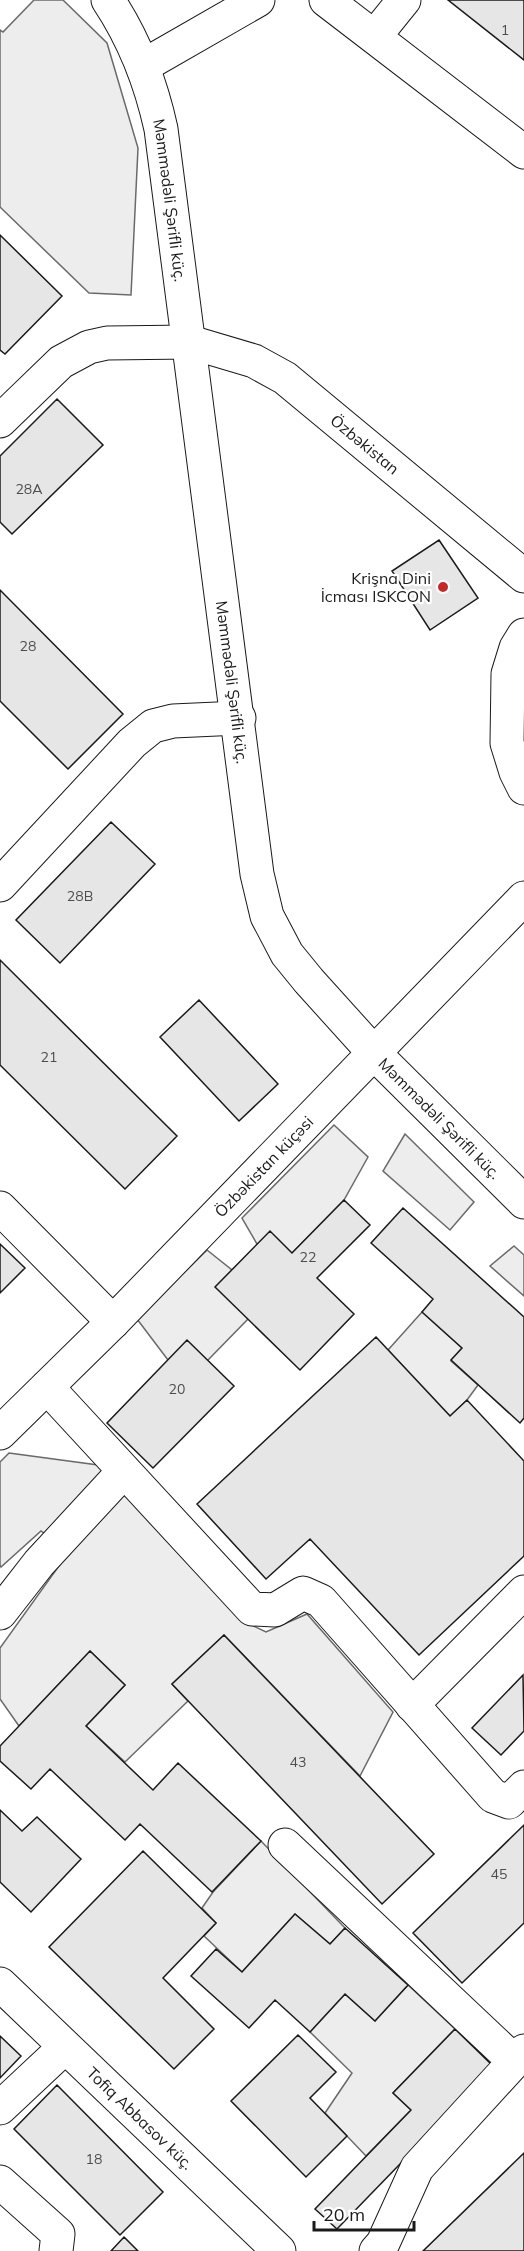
<svg xmlns="http://www.w3.org/2000/svg" width="524" height="2251" font-family="Mulish,sans-serif">
<style>
.green{fill:#ededed;stroke:#6a6a6a;stroke-width:1.5}
.building{fill:#e6e6e6;stroke:#1a1a1a;stroke-width:1.5}
.lines{fill:none;stroke-linecap:round;stroke-linejoin:round}
.minor-casing{stroke:#1a1a1a;stroke-width:35}
.minor{stroke:#fff;stroke-width:33}
.poi-dot{fill:#c62828;stroke:#fff;stroke-width:2}
.labels{text-anchor:middle;stroke-width:4.5;stroke-linejoin:round;paint-order:stroke}
.number-label{font-size:14px;fill:#4d4d4d}
.street-label{font-size:16px;fill:#1a1a1a;stroke:#fff}
.poi-label{font-size:16px;fill:#1a1a1a;stroke:#fff;text-anchor:end}
</style>
<rect width="100%" height="100%" fill="#fff"/>
<!-- green -->
<path class="green" d="M34 0H63L107 43 138 148 131 295 89 293 0 207V30L3 32Z
M334 1125 368 1157 344 1200 292 1253 257 1244 242 1218Z
M405 1134 474 1202 450 1230 383 1171Z
M514 1246 524 1255V1296L490 1266Z
M207 1250 232 1270 248 1319 208 1360H168L137 1319Z
M422 1312 462 1348 451 1361 478 1385 467 1400 450 1416 388 1350Z
M9 1453 98 1465 241 1620 266 1632 307 1614 393 1712 360 1776 224 1635 172 1684 188 1701 125 1762 86 1726 125 1685 90 1651 19 1726 0 1699V1648L69 1552 41 1531 1 1567 0 1565V1462Z
M261 1841 345 1928 330 1944 295 1914 242 1972 204 1936 216 1923 202 1908 213 1892Z
M408 1985 455 2029 393 2093 411 2110 366 2156 325 2113 352 2073 310 2032 345 1994 375 2021Z"/>
<!-- building -->
<path class="building" d="M448 0H524V60Z
M0 235 62 296 5 354 0 350Z
M57 399 103 445 12 534 0 522V456Z
M439 540 478 598 430 630 392 571Z
M0 590 123 714 68 769 0 701Z
M111 822 155 864 60 963 16 920Z
M0 960 177 1136 125 1189 0 1065Z
M199 1000 278 1084 239 1121 160 1037Z
M344 1200 370 1225 317 1278 354 1314 300 1370 215 1287 270 1231 292 1253Z
M403 1208 524 1317V1418L520 1423 451 1360 462 1348 422 1312 433 1299 371 1243Z
M0 1244 25 1268 0 1293Z
M376 1337 450 1416 467 1400 524 1461V1556L419 1655 310 1539 266 1579 197 1504Z
M187 1340 234 1386 153 1468 107 1423Z
M224 1635 434 1854 382 1904 172 1684Z
M90 1651 125 1685 86 1726 153 1790 178 1763 261 1841 212 1892 140 1824 125 1840 50 1769 31 1789 0 1761V1746Z
M523 1675 524 1731 501 1755 472 1728Z
M0 1810 22 1831 37 1817 81 1859 31 1912 0 1882Z
M524 1825V1923L462 1983 413 1933Z
M143 1851 216 1923 163 1978 214 2029 174 2069 49 1947Z
M295 1914 330 1944 345 1928 408 1985 375 2021 345 1994 310 2032 275 2000 249 2028 191 1976 216 1949 242 1972Z
M455 2029 494 2067 337 2229 315 2209 411 2110 393 2093Z
M298 2035 336 2072 310 2098 347 2136 306 2177 231 2101Z
M0 2036 21 2056 0 2078Z
M57 2085 163 2192 120 2235 14 2129Z
M524 2153V2251H423Z
M124 2237 138 2251H111Z"/>
<g class="lines">
<defs>
<g id="minor">
<path id="s1" d="M108 0C134 39 151 83 161 129L257 874 267 916 287 954 309 981 374 1053 524 1202"/>
<path d="M326 0 524 152"/>
<path d="M375 36 404 0"/>
<path d="M143 66 258 0"/>
<path id="s2" d="M0 421 61 362 89 347 107 343 190 342 254 361 285 378 524 576"/>
<path d="M524 635 516 648 508 674 507 743 516 772 524 788"/>
<path d="M0 885 132 743 153 726 173 721 239 718"/>
<path d="M0 1208 113 1322"/>
<path d="M47 1387 252 1609 275 1610 303 1593 321 1601 493 1796 509 1802 524 1787"/>
<path id="s3" d="M0 1433 113 1322 524 898"/>
<path d="M0 1613 39 1563 124 1471"/>
<path d="M412 1705 524 1592"/>
<path d="M285 1845 514 2061"/>
<path id="s4" d="M0 1984 279 2251"/>
<path d="M0 2108 65 2047"/>
<path d="M0 2182 58 2234 56 2251"/>
<path d="M376 2251 383 2243 417 2168 524 2051"/>
</g>
</defs>
<!-- minor casing -->
<use href="#minor" class="minor-casing"/>
<!-- minor -->
<use href="#minor" class="minor"/>
</g>
<!-- markers -->
<circle class="poi-dot" cx="443" cy="587" r="6"/>
<g class="labels">
<!-- number labels -->
<g class="number-label">
<text x="505" y="35">1</text>
<text x="29" y="494">28A</text>
<text x="28" y="651">28</text>
<text x="80" y="901">28B</text>
<text x="49" y="1062">21</text>
<text x="308" y="1262">22</text>
<text x="177" y="1394">20</text>
<text x="298" y="1767">43</text>
<text x="499" y="1879">45</text>
<text x="94" y="2164">18</text>
</g>
<!-- street labels -->
<g class="street-label">
<text dy="6" stroke="none"><textPath href="#s1" startOffset="212">Məmmədəli Şərifli küç.</textPath></text>
<text dy="6" stroke="none"><textPath href="#s2" startOffset="424">Özbəkistan</textPath></text>
<text dy="6" stroke="none"><textPath href="#s1" startOffset="698">Məmmədəli Şərifli küç.</textPath></text>
<text dy="6" stroke="none"><textPath href="#s1" startOffset="1202">Məmmədəli Şərifli küç.</textPath></text>
<text dy="6" stroke="none"><textPath href="#s3" startOffset="375">Özbəkistan küçəsi</textPath></text>
<text dy="6" stroke="none"><textPath href="#s4" startOffset="194">Tofiq Abbasov küç.</textPath></text>
</g>
<!-- poi labels -->
<g class="poi-label">
<text x="431" y="584">Krişna Dini<tspan x="431" dy="18">İcması ISKCON</tspan></text>
</g>
</g>
<!-- scale -->
<path d="M314 2221v9h100v-9" fill="none" stroke="#1a1a1a" stroke-width="3"/>
<text x="323" y="2221" font-size="18" fill="#1a1a1a" stroke="#ffffff" stroke-width="4.5" paint-order="stroke">20 m</text>
</svg>
